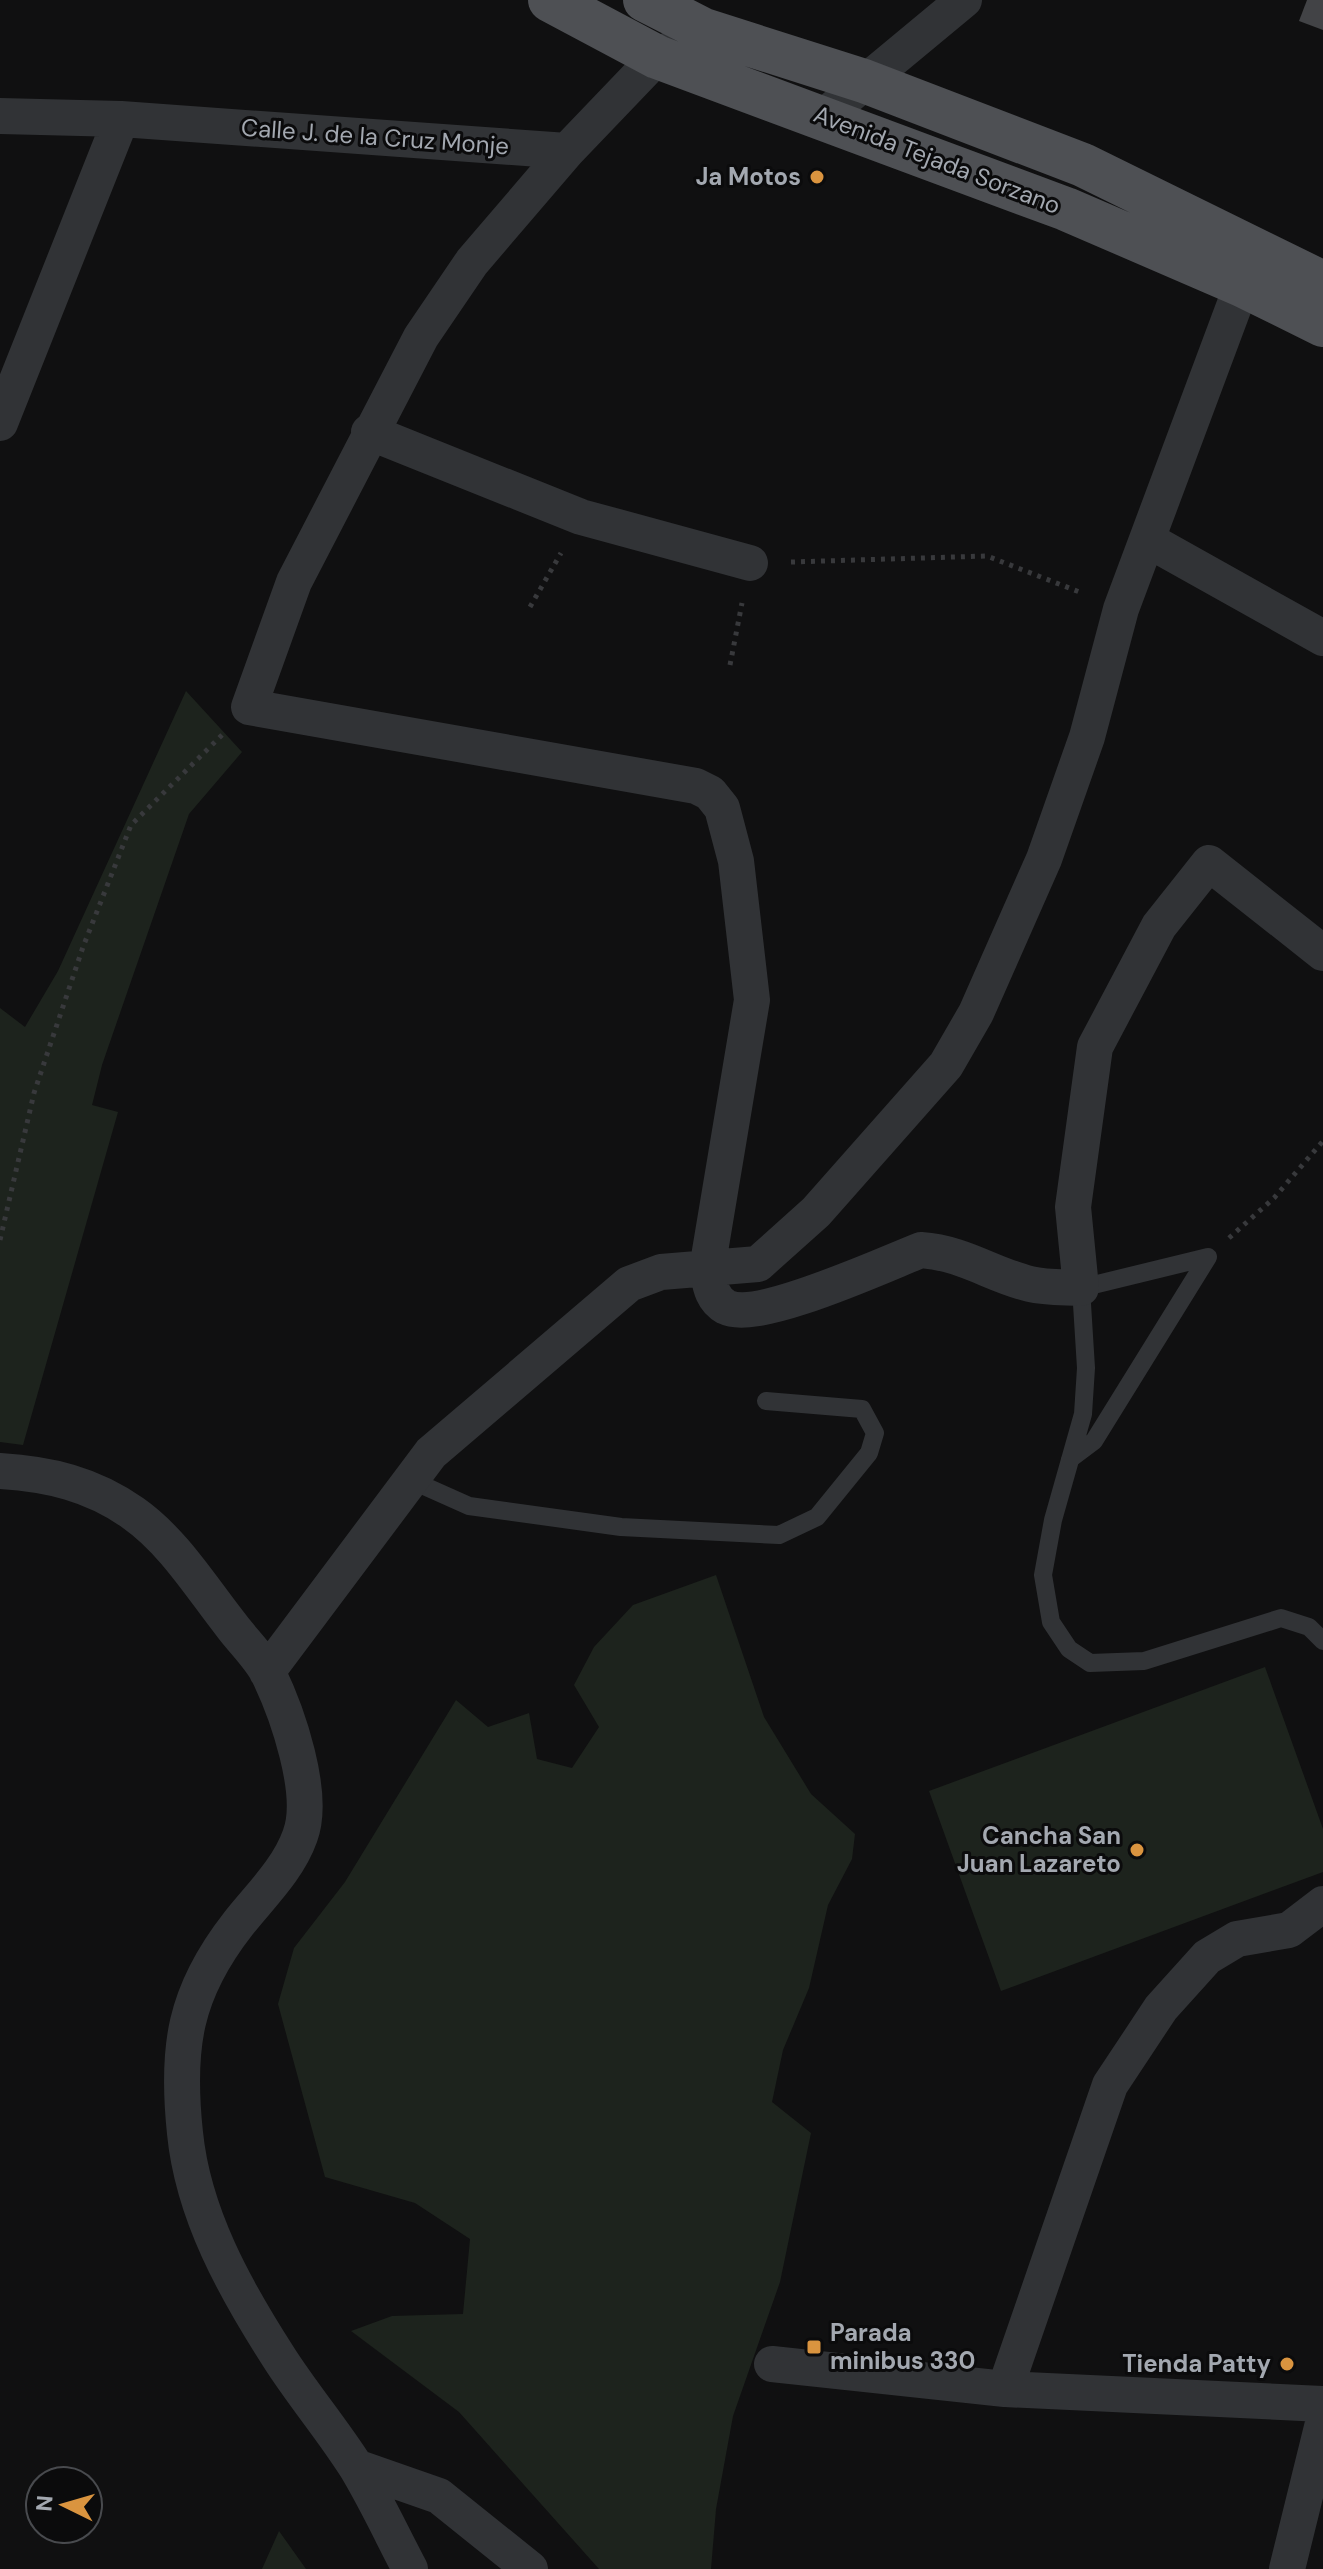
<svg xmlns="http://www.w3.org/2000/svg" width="1323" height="2569" font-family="'DM Sans',sans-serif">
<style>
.green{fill:#1d231d}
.building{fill:#424346}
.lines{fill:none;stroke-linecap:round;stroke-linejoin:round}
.path{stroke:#38393c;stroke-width:5;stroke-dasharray:4 6;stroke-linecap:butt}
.lane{stroke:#313336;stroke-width:18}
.street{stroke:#313336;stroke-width:36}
.primary{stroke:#4e5054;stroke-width:44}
.poi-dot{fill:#da943f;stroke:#0b0b0c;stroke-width:3}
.labels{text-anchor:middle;stroke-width:6;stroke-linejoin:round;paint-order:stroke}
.street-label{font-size:24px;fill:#a3a8b0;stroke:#0b0b0c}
.poi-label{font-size:24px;font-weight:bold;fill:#a3a8b0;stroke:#0b0b0c;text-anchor:end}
</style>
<rect width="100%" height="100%" fill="#101011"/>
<!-- green -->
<path class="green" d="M186 691 242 752 189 814 102 1065 92 1105 118 1112 23 1445 0 1442V1008L25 1027 58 971Z
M716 1575 764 1717 811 1794 855 1834 852 1859 828 1905 809 1988 783 2050 772 2102 811 2133 780 2282 733 2416 716 2509 711 2569H599L459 2412 351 2331 392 2316 463 2314 470 2239 415 2203 325 2177 278 2004 294 1948 345 1882 456 1700 488 1727 529 1713 537 1759 572 1768 599 1727 574 1685 594 1647 633 1605Z
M1265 1667 1323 1829V1872L1001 1991 929 1791Z
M279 2531 306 2569H262Z"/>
<!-- building -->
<path class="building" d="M1307 0H1323V30L1299 21Z"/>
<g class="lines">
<!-- path -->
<path class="path" d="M791 562 987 556 1082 593
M530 607 561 553
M730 665 742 603
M1229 1238 1274 1198 1323 1141
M0 1240 34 1093 83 947 131 825 223 734"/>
<!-- lane -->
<path class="lane" d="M1208 1257 1081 1288 1086 1368 1083 1414 1053 1520 1043 1575 1051 1622 1069 1649 1090 1663 1144 1661 1281 1618 1309 1627 1323 1641
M1070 1459 1094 1441 1208 1257
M413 1481 469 1506 621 1527 779 1535 817 1517 869 1453 875 1433 862 1409 766 1401"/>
<!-- street -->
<path class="street" d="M678 45 657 57 567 151 472 262 421 337 294 582 249 707 696 786 710 793 722 808 736 861 752 1000 707 1269C710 1283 711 1299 726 1307 758 1323 885 1264 921 1250 964 1253 992 1275 1030 1284 1046 1288 1065 1287 1081 1288L1073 1207 1095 1047 1159 926 1209 863 1323 953
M0 116 121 119 567 151
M823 117 964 0
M0 423 121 119
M369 432 581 517 750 563
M1148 540 1323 638
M0 1471C49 1474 92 1484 133 1513 173 1541 201 1587 231 1625 242 1640 259 1656 268 1673 287 1712 316 1794 300 1836 288 1870 259 1897 238 1924 184 1993 176 2048 185 2133 193 2214 235 2289 278 2356 302 2394 332 2429 356 2467 376 2500 392 2535 410 2569
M267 1672 431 1453 629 1284 661 1272 758 1264 816 1212 946 1065 976 1013 1044 859 1087 737 1121 609 1242 285 1254 263
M772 2364 1005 2389 1323 2404
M1005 2389 1110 2085 1161 2008 1207 1957 1237 1939 1289 1930 1323 1904
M356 2467 439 2496 530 2569
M1287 2569 1323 2423"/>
<!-- primary -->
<path class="primary" d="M550 0 657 57 1066 209 1242 285 1323 325
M645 0 704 30 864 81 1083 165 1323 283"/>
</g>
<!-- markers -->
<g class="poi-dot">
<circle cx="817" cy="177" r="8"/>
<circle cx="1137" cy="1850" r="8"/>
<rect x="806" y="2339" width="16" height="16" rx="4"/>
<circle cx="1287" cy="2364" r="8"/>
</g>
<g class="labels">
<!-- street labels -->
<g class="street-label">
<text transform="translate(375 137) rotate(4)" y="8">Calle J. de la Cruz Monje</text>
<text transform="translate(937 160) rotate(21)" y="8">Avenida Tejada Sorzano</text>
</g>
<!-- poi labels -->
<g class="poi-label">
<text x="801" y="185">Ja Motos</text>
<text x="1121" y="1844">Cancha San<tspan x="1121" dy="28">Juan Lazareto</tspan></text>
<text x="830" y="2341" text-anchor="start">Parada<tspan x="830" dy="28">minibus 330</tspan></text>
<text x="1271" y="2372">Tienda Patty</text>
</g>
</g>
<!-- north arrow -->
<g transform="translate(64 2505) rotate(275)"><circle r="38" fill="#0b0b0c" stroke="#484a4e" stroke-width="2"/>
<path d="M0-6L14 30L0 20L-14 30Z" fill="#da943f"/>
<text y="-12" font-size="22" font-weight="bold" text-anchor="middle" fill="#a3a8b0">N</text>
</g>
</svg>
